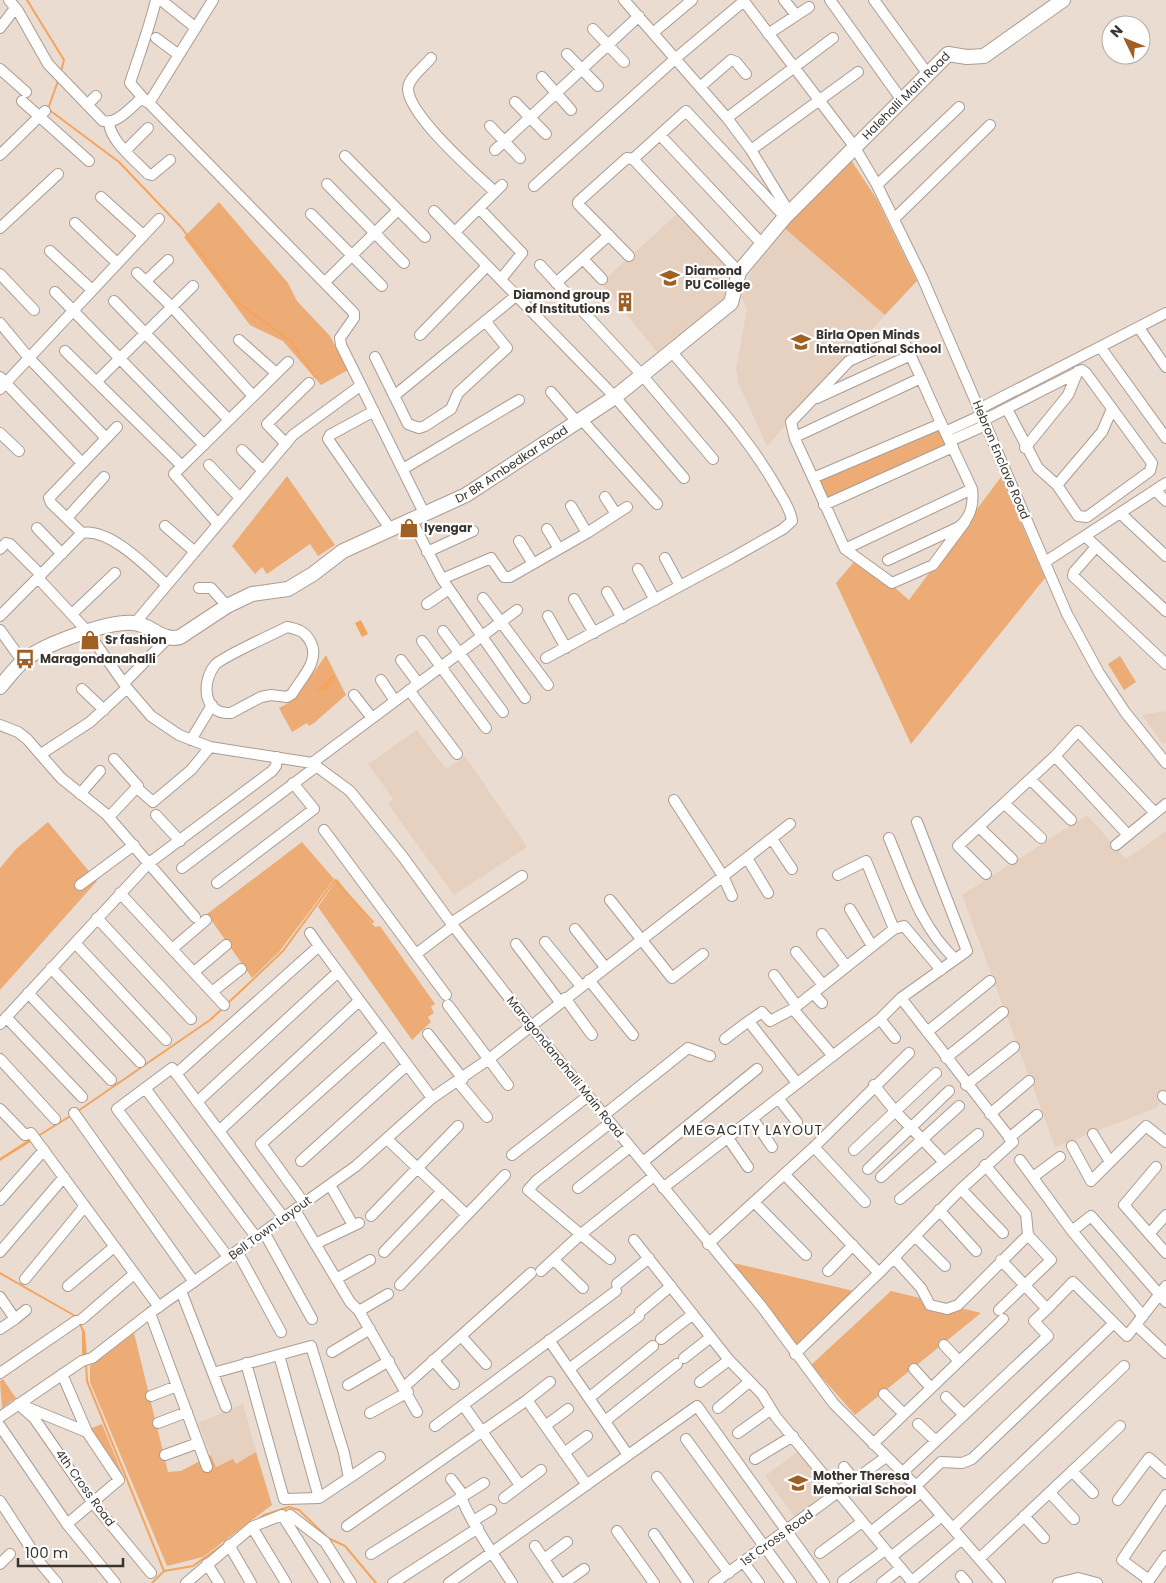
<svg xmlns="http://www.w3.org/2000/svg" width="1166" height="1583" font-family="Poppins,sans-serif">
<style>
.built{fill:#e6d1c1}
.green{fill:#edac75}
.water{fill:#f5a45e}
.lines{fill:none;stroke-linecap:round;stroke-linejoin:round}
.stream{stroke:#f5a45e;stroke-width:2}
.minor-casing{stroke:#aa9c92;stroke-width:12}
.major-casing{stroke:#aa9c92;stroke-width:16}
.minor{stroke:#fff;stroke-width:10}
.major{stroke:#fff;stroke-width:14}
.labels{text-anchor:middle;stroke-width:4.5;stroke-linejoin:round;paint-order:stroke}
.street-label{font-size:12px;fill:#39342f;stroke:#fff}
.poi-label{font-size:12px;font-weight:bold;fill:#39342f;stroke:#fff;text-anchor:start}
.neighbourhood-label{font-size:14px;letter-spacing:1px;fill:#39342f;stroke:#fff}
</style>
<rect width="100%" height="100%" fill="#eadcd1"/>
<!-- built -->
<path class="built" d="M679 212 735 272 723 300 657 352 601 283Z
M782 226 885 315 767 446 739 385 736 369 747 309 741 296 758 257Z
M1166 711V742L1163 744 1142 715Z
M417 730 446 769 465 756 527 847 454 895 388 804 393 799 368 764Z
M1087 815 1126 859 1166 831V1095L1156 1108 1055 1147 962 895Z
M243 1404 256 1452 236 1465 216 1467 198 1423Z
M799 1451 831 1491 795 1518 765 1476Z"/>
<!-- green -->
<path class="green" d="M849 157 876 198 917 281 885 315 782 226Z
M219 202 288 283 297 301 330 336 348 370 321 385 283 341 250 325 184 237Z
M937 426 946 446 825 501 817 481Z
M287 476 335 545 318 556 310 544 267 574 262 567 255 574 232 546Z
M1001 477 1045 578 911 744 836 583 859 556 909 600Z
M326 655 346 695 314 723 309 726 307 723 292 732 279 708 294 700Z
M1120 656 1136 682 1124 690 1108 664Z
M48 822 97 881 0 990V868L16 849Z
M302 842 334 879 279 952 252 978 207 914Z
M337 879 375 927 380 926 435 1004 431 1007 434 1013 428 1017 431 1022 412 1040 318 907Z
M729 1262 854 1291 796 1345Z
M891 1291 981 1313 855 1415 811 1365Z
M134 1333 168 1472 181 1471 211 1455 216 1467 233 1459 236 1464 256 1452 272 1505 203 1557 167 1566 90 1382V1366Z
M3 1379 16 1398 2 1408 0 1381Z
M102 1424 125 1480 123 1481 89 1429Z"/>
<!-- water -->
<path class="water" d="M361 620 368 634 362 637 355 623Z
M333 674 335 679 326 690H318L317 688 323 685Z
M31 1138 32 1141 0 1161V1158Z
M77 1316 85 1332 87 1358H82V1331L76 1317Z"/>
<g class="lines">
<!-- stream -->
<path class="stream" d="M27 0 64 60 61 71
M58 81 48 109 119 162 181 227 238 303 291 341 315 377
M228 1003 283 951 335 880 373 922
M78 1111 210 1020 223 1008
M38 1136 72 1115
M0 1273 77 1317
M86 1363 87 1381 164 1571 193 1566 225 1543
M257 1520 264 1515 289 1507 299 1510 328 1538 345 1546 376 1583
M152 1583 164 1571"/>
<defs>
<path id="minor" d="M9 0 18 11
M161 0 196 28
M213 0 149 103 354 313V318L340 338 341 345 425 515
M624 0 727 118 751 150 789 212
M743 0 854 146 877 185 923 279 1067 614 1099 673 1125 712 1166 763
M784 0 796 15
M830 0 901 99
M874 0 927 73
M0 28 13 11H18L48 64 103 121C117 125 131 107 141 99L149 103
M593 29 624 62
M654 32 692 0
M768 34 809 7
M156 38 179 55
M567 54 598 86
M431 58C425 66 408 78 408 89 409 116 475 173 495 192
M0 69 26 92
M542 77 571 110
M700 87 731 60 736 62 746 74
M144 99 130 83C139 55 149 29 156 0
M22 101 89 161
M515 102 546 134
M87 105 96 96
M727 118 833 38
M109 123C111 142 135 160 148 174L152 175 170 160
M490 126 520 158
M660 135 762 244
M126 150 148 128
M495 150 639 16
M751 150 858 72
M0 155 45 111
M345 156 425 237
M327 184 404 263
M877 185 959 107
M534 186 676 58 744 1
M101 197 143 235
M479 208 522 253 501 279
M434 211 615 397 684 478
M311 214 382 286
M895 218 990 125
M75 223 117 263
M0 228 58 174
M455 232 502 185
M50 251 92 290
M629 256 578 204V202L627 158 633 159
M583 259 602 279
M540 265 642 375 713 459
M739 272 633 159 686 111 785 217
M137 273 171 306 253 396
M0 274 34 310
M146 281 168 260
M325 282 398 210
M556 283 609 235
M55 292 204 445
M114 301 229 420
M0 323 29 358 106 438
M1139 328 1166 367
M420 335 487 266
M239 340 276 373
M1101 348 1166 438
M65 351 182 466
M375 357 408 424 419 428 425 426 451 409 458 393 507 348 485 321
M0 377 82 463
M97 381 193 286
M0 389 159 219
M551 392 578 423
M394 396 517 295
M817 398 911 355
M979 409 1166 313
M374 411 330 435 328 439 391 530
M582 420 657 504
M984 420 1082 370 1086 373 1152 463 1150 471 1087 517 1078 516 1057 485 1038 468 1007 409
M940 424 813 478 845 549 892 583 933 565 965 522
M945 432 982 415
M0 433 19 451
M795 437 921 378C937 416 955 452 972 489L845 549
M950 441 986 425
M286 444 267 424 309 383
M1025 448 1068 395 1078 371
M242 450 263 471
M209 465 240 498
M403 469 519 400
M813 478 795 439 791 422 849 361 902 337 921 378
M1057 485 1102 432 1112 409
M1155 490 1166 501
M824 505 953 447
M571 506 587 533
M1120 513 1166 556
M616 514 627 507
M67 518 104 477
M412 521 442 579 525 698
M218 524 174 474 288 362
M165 526 195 552
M37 528 62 554
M547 529 559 549
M82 533C110 528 147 567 167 585
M1085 536 1166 611
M519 541 532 562
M1096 547 1074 572 1073 576 1166 664
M0 549 6 543 10 544 41 575
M427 552 473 531
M665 558 680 586
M888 560 959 527C971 517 974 505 972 489
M1045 562 1166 483
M638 569 655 600
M38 578 87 631 127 688 151 716 179 735 210 747 312 763 350 791 403 857 451 923 530 1025 762 1307 834 1404 916 1486 1000 1583
M442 579 491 558 504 577H510L587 533 616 514 605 497
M199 588H211L227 606
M607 592 622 618
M483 598 548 685
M574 599 594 633
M427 604 449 589
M72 614 115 573
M0 616 82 533 51 503 49 498 117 427
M548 616 566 648
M135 623 293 435 360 386
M287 627C297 629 305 631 310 641 321 660 302 677 292 694L287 697 271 695 261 697 231 713C203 715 201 682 215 665 223 656 274 634 287 627Z
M0 630 23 662
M443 631 503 712
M422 641 486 728
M546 658 732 558 783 529 792 521C791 510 783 499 778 490 749 438 709 396 671 351
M401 660 418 683
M381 680 395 701
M124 683 167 639
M82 689 104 710
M409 690 457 754
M354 695 372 718
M0 725 18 732 27 739 61 778 106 814 195 917
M191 740 212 705
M41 754 90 722 127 688
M1055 756 1078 731 1155 813
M312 763 517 610
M1031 780 1071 820
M137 788 153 802 191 770 210 747
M80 794 100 771
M674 800 723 876 732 896
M1005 804 1041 838
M156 815 180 841
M109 817 138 786 114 759
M979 827 1012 859
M324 830 446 995
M889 838C908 882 919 925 955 959
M772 839 792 869
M1116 845 1166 804
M747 858 768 893
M182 868 317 766
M986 874 958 846 1055 756 1128 835
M838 875 866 861 894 929
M217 883 314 809 293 783
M80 885 134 845
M120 893 224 1005
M610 900 672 978 703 954
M850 909 872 946
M97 918 191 1019
M451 923 522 876
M575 929 605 967
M310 933 319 946
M822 934 846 966
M545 942 581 986
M75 943 166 1040
M516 944 560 1002
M172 949 206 920
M796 952 823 985
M416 954 453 926
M51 968 140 1062
M194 972 226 945
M774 975 797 1006
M589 980 633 1035
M212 992 241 969
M28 993 111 1080
M813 993 822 1003
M565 998 592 1035
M448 1005 508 1085
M793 1009 833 1056
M6 1017 82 1097
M880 1019 895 1038
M746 1023 762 1012 770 1021 793 1009 894 929 904 926 941 970
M0 1024 149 863 272 771 276 766 277 757
M927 1032 990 981
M428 1034 463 1079
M725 1039 746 1023H750L797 1083
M946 1058 1003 1012
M0 1059 55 1119
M176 1074 319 946 432 1098
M458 1082 487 1117
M874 1085 895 1111 944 1162
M966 1085 1014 1047
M145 1088 256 1237
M1163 1096 1166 1099
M778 1098 797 1122
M197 1102 338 972
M0 1109 25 1135 31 1133 159 1307
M74 1113 194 1282
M990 1114 1029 1081
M604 1115 688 1048 710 1056
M753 1119 772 1147
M219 1131 359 1001
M1093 1134 1110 1162
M728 1138 748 1167
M1009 1138 1037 1115
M387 1139 467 1215
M1072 1146 1091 1181 1146 1126 1166 1142
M814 1147 865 1202
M854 1150 936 1073
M512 1155 588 1096
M1020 1160 1072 1231 1143 1316
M301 1161 407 1065
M643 1162 757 1069
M1156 1167 1124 1205 1166 1253
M868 1169 949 1091
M784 1174 879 1273
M881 1177 959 1106
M1033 1177 1060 1157
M330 1185 353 1225
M578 1188 630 1147
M663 1188 880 1019 901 998 967 951 917 822
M961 1189 1003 1233
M900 1199 978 1134
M0 1200 44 1150
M754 1202 806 1255
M304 1203 261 1144 384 1034
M295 1210 350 1302 359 1311 417 1412
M939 1210 976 1251
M371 1216 458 1126
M1072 1231 1091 1216 1166 1302
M264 1232 312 1319
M1149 1234 1166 1215
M915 1236 945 1266
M634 1240 729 1360 762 1394 776 1417 913 1583
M315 1244 359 1223
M708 1244 814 1147 909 1053
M237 1251 281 1332
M0 1252 64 1177
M384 1252 442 1191
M228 1257 117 1109 172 1068 284 1218
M894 1258 921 1288 930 1305 947 1309 958 1305 1028 1235 1026 1214 985 1165
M610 1259 528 1190 536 1181 610 1123
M554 1260 583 1288
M541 1271 580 1235 654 1176
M828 1271 853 1245
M25 1279 85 1206
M336 1279 370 1260
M617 1284 649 1258
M400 1285 505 1175
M68 1286 114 1247
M181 1291 226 1407
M0 1297 15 1319 0 1329
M1047 1309 1073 1282 1127 1336 1166 1286
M999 1310 1051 1260 1028 1235
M359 1311 388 1294
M640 1312 671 1286
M150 1313 207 1467
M15 1319 26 1310
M82 1319 134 1274
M1136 1325 1166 1353
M461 1336 486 1364
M661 1339 693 1314
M549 1340 628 1455
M944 1345 959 1361
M332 1352 370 1329
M795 1354 879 1273 961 1189 1013 1142 901 998
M279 1355 319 1498
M684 1358 711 1337
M433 1360 454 1384
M569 1369 639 1316
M914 1369 931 1388
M0 1373 76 1321
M213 1373 311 1346 344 1453 349 1478 319 1498 284 1499 246 1363
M62 1374 87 1432
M700 1382 729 1360
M348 1385 389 1361
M404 1387 531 1273
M884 1394 904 1414
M151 1396 177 1386
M946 1397 964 1415
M589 1398 653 1346
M527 1400 550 1382
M18 1404 34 1418 93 1503 151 1573
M463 1405 520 1485
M26 1407 87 1432 119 1480 67 1524
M718 1408 749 1382
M370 1413 408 1392
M0 1417 82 1361 92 1358 150 1313 356 1166 432 1098 489 1059 790 824
M605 1421 677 1364
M158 1423 187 1412
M918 1424 936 1441
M0 1426 67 1524 115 1583
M435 1426 616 1291
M545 1426 568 1409
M738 1433 770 1410
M686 1439 791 1583
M873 1444 1003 1319
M564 1453 587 1436
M165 1455 198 1443
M755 1459 793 1436
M844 1467 855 1481
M1072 1471 1093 1493
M903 1472 1048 1336 1034 1321 1047 1309 1001 1260
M657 1477 729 1573
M349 1478 380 1457
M451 1479 461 1492C459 1506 502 1567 512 1583
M916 1486 941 1462 962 1463 972 1459 1114 1323
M1050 1493 1074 1519
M504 1498 541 1470
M1118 1500 1149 1458 1166 1473
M0 1501 41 1564 57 1583
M290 1515 325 1542 351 1583
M1024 1516 1044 1538
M473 1521 491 1510
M347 1526 527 1400 587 1485
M252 1527 286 1583
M953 1528 1124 1366
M617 1531 654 1583
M871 1532 921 1492
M654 1534 688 1583
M229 1545 251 1583
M535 1546 560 1583
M820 1553 862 1522
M371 1554 484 1483
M891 1557 942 1516
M544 1559 567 1542
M979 1559 1120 1426
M744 1563 759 1583
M0 1564 10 1554
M207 1564 219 1583
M961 1576 967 1583
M1149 1580 1122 1560 1166 1495
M843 1581 885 1550
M911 1582 962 1539
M186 1583 252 1527 282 1515 325 1583
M393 1583 478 1528
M449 1583 697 1406 824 1583
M564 1583 584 1569
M714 1583 886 1457
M882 1583 901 1568
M1058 1583 1078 1578 1097 1583
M1147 1583 1166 1556"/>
<g id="major">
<path id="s1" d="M0 687C8 678 16 666 26 659 45 644 110 620 134 623 152 625 162 642 180 637L227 606 252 594 288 589 313 574 343 551 466 495 615 397 731 303 739 272 785 217 948 54 967 57 984 56 1063 0"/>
</g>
</defs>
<!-- minor casing -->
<use href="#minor" class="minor-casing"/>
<!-- major casing -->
<use href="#major" class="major-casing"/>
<!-- minor -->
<use href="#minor" class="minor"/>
<!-- major -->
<use href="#major" class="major"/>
</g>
<!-- icons -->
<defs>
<symbol id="university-bare" viewBox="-9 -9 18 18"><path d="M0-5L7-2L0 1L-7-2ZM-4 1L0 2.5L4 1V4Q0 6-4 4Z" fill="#9e6025" stroke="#fff" stroke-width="2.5" paint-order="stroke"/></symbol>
<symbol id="building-bare" viewBox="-9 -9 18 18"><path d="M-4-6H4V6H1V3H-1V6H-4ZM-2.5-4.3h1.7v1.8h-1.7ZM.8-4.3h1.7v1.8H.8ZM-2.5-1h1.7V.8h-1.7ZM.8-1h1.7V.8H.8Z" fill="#9e6025" stroke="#fff" stroke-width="2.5" paint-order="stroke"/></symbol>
<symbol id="school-bare" viewBox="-9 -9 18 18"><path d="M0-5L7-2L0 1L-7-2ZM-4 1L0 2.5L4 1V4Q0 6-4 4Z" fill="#9e6025" stroke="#fff" stroke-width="2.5" paint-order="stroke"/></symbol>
<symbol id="shop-bare" viewBox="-9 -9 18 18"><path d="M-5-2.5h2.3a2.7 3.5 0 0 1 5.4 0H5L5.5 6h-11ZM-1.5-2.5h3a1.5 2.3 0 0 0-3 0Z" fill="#9e6025" stroke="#fff" stroke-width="2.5" paint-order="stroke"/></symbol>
<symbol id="bus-bare" viewBox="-9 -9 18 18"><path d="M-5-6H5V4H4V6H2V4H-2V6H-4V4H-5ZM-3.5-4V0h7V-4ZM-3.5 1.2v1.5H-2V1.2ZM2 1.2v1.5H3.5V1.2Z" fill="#9e6025" stroke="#fff" stroke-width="2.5" paint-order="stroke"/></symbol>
</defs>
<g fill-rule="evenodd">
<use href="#university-bare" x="656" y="264" width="28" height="28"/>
<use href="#building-bare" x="611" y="288" width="28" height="28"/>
<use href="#school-bare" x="787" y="328" width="28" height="28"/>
<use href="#shop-bare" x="395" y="514" width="28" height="28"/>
<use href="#shop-bare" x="76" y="626" width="28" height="28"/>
<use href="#bus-bare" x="11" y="645" width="28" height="28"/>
<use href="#school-bare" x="784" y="1469" width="28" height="28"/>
</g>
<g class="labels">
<!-- street labels -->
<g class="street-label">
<text dy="4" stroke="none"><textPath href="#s1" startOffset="1128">Halehalli Main Road</textPath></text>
<text transform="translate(1001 460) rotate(67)" y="4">Hebron Enclave Road</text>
<text dy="4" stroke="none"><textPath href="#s1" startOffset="580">Dr BR Ambedkar Road</textPath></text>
<text transform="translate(565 1067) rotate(51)" y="4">Maragondanahalli Main Road</text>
<text transform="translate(270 1228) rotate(-36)" y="4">Bell Town Layout</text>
<text transform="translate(85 1488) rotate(54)" y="4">4th Cross Road</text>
<text transform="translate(777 1538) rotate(-36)" y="4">1st Cross Road</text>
</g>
<!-- poi labels -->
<g class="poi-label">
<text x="685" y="275">Diamond<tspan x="685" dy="14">PU College</tspan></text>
<text x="610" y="299" text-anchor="end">Diamond group<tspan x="610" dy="14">of Institutions</tspan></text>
<text x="816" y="339">Birla Open Minds<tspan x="816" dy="14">International School</tspan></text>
<text x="424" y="532">Iyengar</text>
<text x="105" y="644">Sr fashion</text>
<text x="40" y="663">Maragondanahalli</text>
<text x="813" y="1480">Mother Theresa<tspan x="813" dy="14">Memorial School</tspan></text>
</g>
<!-- neighbourhood labels -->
<g class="neighbourhood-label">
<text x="753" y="1135">MEGACITY LAYOUT</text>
</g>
</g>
<!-- north arrow -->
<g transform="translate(1126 40) rotate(313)"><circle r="24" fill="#ffffff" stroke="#b0aeac"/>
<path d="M0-4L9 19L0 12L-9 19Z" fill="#9e6025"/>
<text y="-8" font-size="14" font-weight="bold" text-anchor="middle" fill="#39342f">N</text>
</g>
<!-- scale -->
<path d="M18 1558v8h105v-8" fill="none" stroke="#39342f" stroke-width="2.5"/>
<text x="25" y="1558" font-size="15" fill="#39342f" stroke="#ffffff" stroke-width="4" paint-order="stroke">100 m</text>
</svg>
